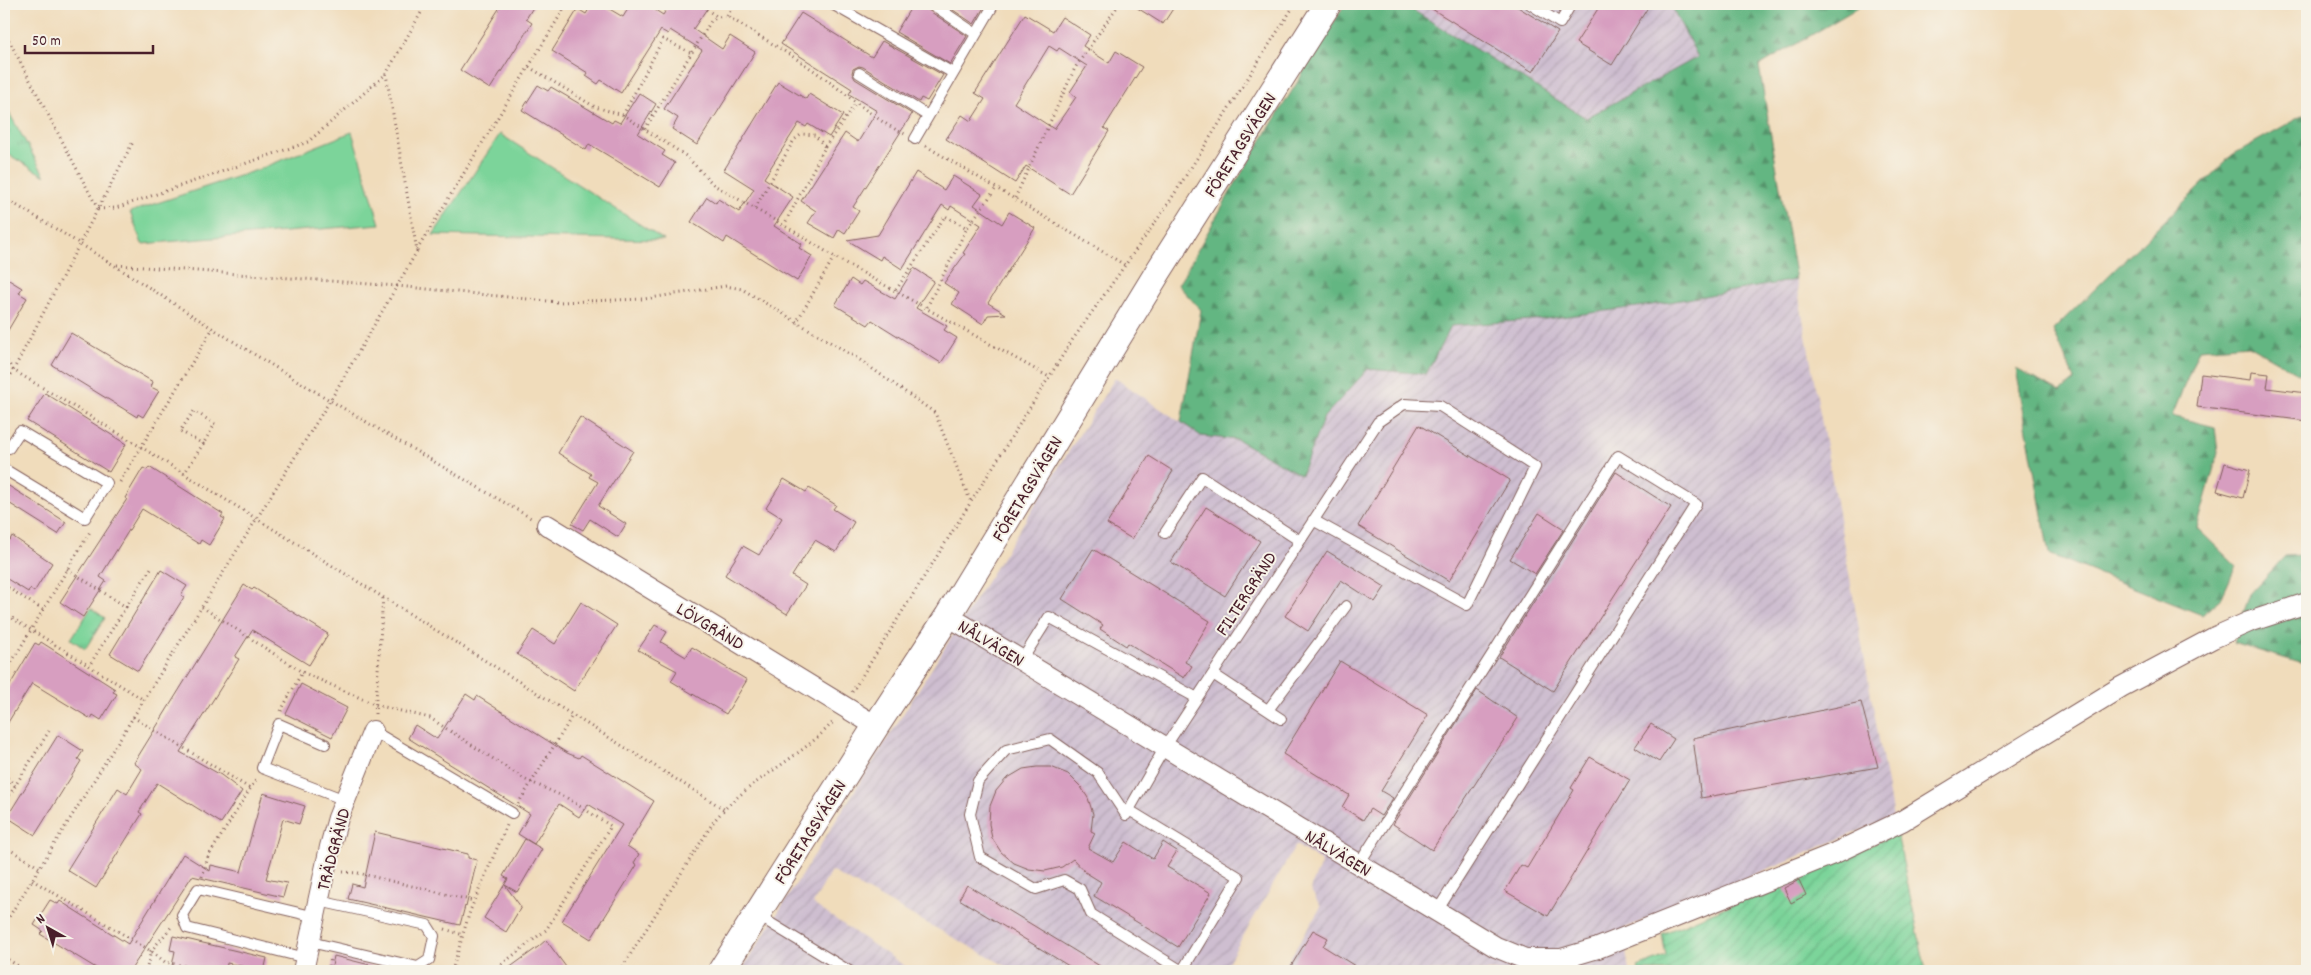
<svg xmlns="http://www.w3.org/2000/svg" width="2311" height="975" font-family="Dekko,sans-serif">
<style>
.industrial{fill:url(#industrial-furrows)}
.grass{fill:#7bd49a;stroke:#627a62}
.forest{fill:url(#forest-firs);stroke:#576a56}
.park{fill:url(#park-tufts);stroke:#627a62}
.garden{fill:url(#garden-furrows);stroke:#627a62}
.building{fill:#d79ec0;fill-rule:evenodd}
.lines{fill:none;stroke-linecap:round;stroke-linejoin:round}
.service-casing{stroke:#84615d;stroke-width:12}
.minor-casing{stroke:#84615d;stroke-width:22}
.tertiary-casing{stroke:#84615d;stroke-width:28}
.path{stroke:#84615d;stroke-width:3;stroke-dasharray:1 4;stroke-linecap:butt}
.service{stroke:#fff;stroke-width:10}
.minor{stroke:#fff;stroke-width:20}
.tertiary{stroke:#fff;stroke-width:26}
.labels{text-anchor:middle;stroke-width:4;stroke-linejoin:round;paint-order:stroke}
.street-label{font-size:19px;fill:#4a1f2b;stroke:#f7f3e8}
</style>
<defs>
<pattern id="industrial-furrows" width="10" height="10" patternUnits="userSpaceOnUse" patternTransform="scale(1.25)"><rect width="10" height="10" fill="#cebed0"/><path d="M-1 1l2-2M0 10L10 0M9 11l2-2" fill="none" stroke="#b2a3b3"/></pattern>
<pattern id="forest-firs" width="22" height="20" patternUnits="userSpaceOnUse" patternTransform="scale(1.25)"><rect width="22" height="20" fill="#64b682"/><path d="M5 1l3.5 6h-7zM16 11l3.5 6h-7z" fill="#54936b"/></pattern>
<pattern id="park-tufts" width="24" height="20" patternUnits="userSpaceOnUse" patternTransform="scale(1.25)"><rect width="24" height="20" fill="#7bd49a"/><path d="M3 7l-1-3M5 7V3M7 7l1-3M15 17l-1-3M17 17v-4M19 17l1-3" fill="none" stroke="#6cb685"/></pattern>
<pattern id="garden-furrows" width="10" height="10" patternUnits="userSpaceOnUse" patternTransform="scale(1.25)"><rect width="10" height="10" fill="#7bd49a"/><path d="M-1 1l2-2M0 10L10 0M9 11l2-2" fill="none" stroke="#6cb685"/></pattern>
</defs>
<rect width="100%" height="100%" fill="#f7f3e8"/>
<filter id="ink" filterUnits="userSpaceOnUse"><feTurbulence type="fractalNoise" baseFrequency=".02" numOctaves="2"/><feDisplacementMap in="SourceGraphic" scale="10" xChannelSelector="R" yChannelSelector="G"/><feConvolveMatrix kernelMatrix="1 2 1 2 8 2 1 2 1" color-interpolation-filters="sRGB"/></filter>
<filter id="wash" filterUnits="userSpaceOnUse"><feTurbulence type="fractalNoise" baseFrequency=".0096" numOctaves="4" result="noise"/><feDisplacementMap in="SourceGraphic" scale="20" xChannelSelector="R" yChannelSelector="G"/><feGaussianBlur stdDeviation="1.12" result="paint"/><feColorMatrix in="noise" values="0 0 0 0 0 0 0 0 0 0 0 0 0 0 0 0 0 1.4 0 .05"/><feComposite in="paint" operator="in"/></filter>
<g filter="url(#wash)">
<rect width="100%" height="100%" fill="#f0dcbb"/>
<!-- industrial -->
<path class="industrial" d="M1403 4H1670L1699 57 1586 118Z
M1796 280 1893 817 1623 929 1629 971H1282L1321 907 1310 889 1322 862 1296 845 1223 971H1015L831 871 813 904 912 971H741L1115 378 1201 436 1238 440 1301 475 1324 417 1368 369 1426 374 1451 326 1545 319Z"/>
<!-- grass -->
<path class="grass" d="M352 132 380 224 142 244 130 212 257 170Z
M500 134 664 240 433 235Z"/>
<!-- forest -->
<path class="forest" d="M1345 4H1403L1586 118 1698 57 1670 4H1864L1759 66 1796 280 1652 305 1545 319 1451 326 1426 374 1368 369 1324 417 1301 475 1238 440 1201 436 1181 422 1201 310 1178 285 1232 189Z
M2307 113V378L2248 345 2199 349 2172 416 2215 427 2218 453 2197 528 2236 566 2222 597 2202 615 2049 554 2016 369 2060 392 2075 380 2053 330 2232 155Z
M2307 539V665L2233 643 2250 594 2285 556 2301 555Z"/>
<!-- park -->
<path class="park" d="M4 104 45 176 4 152Z
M91 608 105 618 85 649 71 639Z"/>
<!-- garden -->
<path class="garden" d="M1897 834 1926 971H1639L1638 967 1666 956 1662 934Z"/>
<g id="blocks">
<!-- building -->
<path class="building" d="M502 4H535L526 19 532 23 490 89 460 70Z
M592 4H601L623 17 631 4H646L663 15 670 4H710L693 29 722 49 730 36 755 52 697 145 672 129 678 118 664 109 702 50 670 30 668 34 661 30 621 93 601 80 598 84 586 76 588 73 552 51 578 9 586 14Z
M913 4H925L928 10 967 36 950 64 896 32Z
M944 4H986L974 24Z
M1131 4H1176L1163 24Z
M1424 4H1513L1558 32 1533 72Z
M1601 4H1650L1612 65 1576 43Z
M801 13 872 57 882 41 943 75 927 101 921 98 919 102 863 67 859 66 853 69 852 73 855 79 912 114 853 207 859 211 845 233 839 229 834 238 808 223 816 211 801 201 845 133 858 142 877 111 849 94 852 89 781 44Z
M1025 14 1053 31 1062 17 1090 35 1083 46 1109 63 1116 51 1142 67 1104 128 1109 131 1070 194 1026 166 1015 183 946 139 962 115 971 121 985 99 975 93ZM1049 46 1057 51 1059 48 1087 66 1070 92 1076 97 1054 129 1014 103Z
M778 82 806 99 809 94 843 115 829 137 808 124 806 127 799 123 764 178 793 197 774 226 802 244 799 248 812 256 797 281 727 237 724 243 691 222 707 197 716 203 718 199 739 212 754 189 724 170Z
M538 85 548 91 551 87 612 123 614 120 620 123 639 93 656 104 638 134 665 151 662 155 675 163 660 187 589 144 586 150 522 110Z
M916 172 944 190 953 176 982 194 974 205 1002 224 1009 212 1035 228 988 303 1006 314 988 315 983 324 952 304 959 293 944 283 965 254 963 253 981 225 951 206 949 210 942 205 902 269 882 256 880 260 847 240 878 235Z
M914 268 934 281 916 308 947 326 944 330 957 338 941 363 872 320 868 325 835 305 851 279 860 285 863 281 895 299Z
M4 277 22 288 19 293 27 298 4 337Z
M71 333 153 382 151 387 159 391 143 417 138 414 137 417 52 365Z
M2251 372 2269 374 2267 388 2307 393V421L2197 407 2201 374 2250 380Z
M45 393 126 444 109 472 27 421Z
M580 417 633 451 598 506 626 524 618 537 590 519 583 530 572 524 598 482 589 477 591 474 558 453Z
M1419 425 1510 480 1449 581 1358 526Z
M1149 456 1173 471 1132 539 1107 524Z
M2225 463 2250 470 2243 498 2217 491Z
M149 467 223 514 221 517 225 519 209 545 201 540 199 544 142 509 100 577 106 581 83 617 60 602 127 499 125 498 143 468 147 470Z
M1616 472 1671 507 1553 691 1499 657Z
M784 479 806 492 809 488 836 505 833 509 854 522 836 552 815 540 792 576 806 585 787 614 725 575 743 546 759 555 782 518 766 508Z
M4 483 66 522 58 534 4 500Z
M1206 507 1260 541 1225 596 1171 562Z
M1539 513 1564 529 1535 574 1510 559Z
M4 536 10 540 12 536 52 563 34 592 30 589 28 592 4 577Z
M1093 549 1210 621 1185 662 1192 666 1184 678 1128 643 1126 646 1100 629 1103 625 1062 599Z
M1327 551 1385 587 1375 602 1341 580 1308 631 1285 616Z
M161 570 187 586 181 595 184 597 138 671 110 654Z
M244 585 252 590 254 588 328 634 309 665 252 630 235 657 239 659 180 752 221 775 242 791 221 823 157 783 139 812 142 814 96 888 67 870 118 788 127 794 142 769 134 763Z
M581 602 617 625 574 691 517 654 533 630 555 644Z
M655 625 667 632 661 642 686 657 692 647 747 680 726 714 671 681 677 671 638 650Z
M41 642 115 689 113 692 117 694 101 720 93 715 91 719 32 683 4 729V695L35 643 39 645Z
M1340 661 1428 715 1381 791 1393 798 1381 816 1370 809 1363 820 1342 807 1349 795 1283 754Z
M301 684 347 708 332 737 286 714Z
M1477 690 1518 718 1432 850 1393 824Z
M466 694 475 700 477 696 567 753 579 758 581 755 654 801 627 846 639 854 634 863 637 865 591 939 562 921 622 825 588 804 579 817 559 804 534 844 518 834 530 814 408 738 415 725 437 739Z
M1861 702 1878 767 1701 798 1693 738Z
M1651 724 1674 739 1659 762 1635 747Z
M58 735 83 751 78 759 81 761 35 835 7 817Z
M1590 757 1630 780 1548 916 1505 891 1521 865 1527 868 1574 790 1571 788Z
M1037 767H1051L1068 774 1081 787 1088 798 1093 814 1091 831 1095 833 1088 848 1113 862 1126 842 1153 859 1163 842 1177 851 1167 867 1211 893 1178 947 1094 896 1101 882 1085 872 1073 859 1062 867 1045 871 1029 869 1014 863 1001 852 992 838 989 824 990 806 996 791 1006 779 1023 769Z
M263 793 305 806 299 824 283 819 266 879 287 883 283 897 192 876 130 971H101L40 934 43 931 34 925 50 900 58 904 60 901 128 944 183 854 210 871 211 865 241 872Z
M375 832 468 854V858L477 860 466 907 465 906 460 925 348 899 352 884 363 887Z
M525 839 542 849 517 892 505 885 521 907 506 932 484 918 508 879 503 876Z
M1799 880 1806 895 1791 903 1784 888Z
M967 885 1108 971H1077L959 899Z
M1313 930 1328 938 1323 946 1363 971H1288Z
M173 936 267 958 264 971 227 963 226 971H171L175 951 170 950Z
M546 940 569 971H505L538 947Z
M334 956 374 966 373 971H331Z"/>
</g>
</g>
<g filter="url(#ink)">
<use href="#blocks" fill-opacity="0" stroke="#84615d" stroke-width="1"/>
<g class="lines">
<defs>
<path id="service" d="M832 4 953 73
M932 4 976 34
M1530 4 1560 23 1571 4
M859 73 928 116
M915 139 994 4
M4 469 85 518 107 483 20 431 9 448
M1165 533 1202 477 1300 541
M1022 660 1049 617 1197 698
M1213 674 1281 719
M1268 710 1346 606
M373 731 512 813
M325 744 279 724 262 768 345 800
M1129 810 1239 877 1182 971
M1359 864 1618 456 1696 504 1437 911
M757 915 849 971
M310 942 418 967 429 960 434 936 427 925 319 901
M306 958 187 928 182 915 198 889 316 917
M1182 971 1091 914 1080 889 1064 880 1036 889 980 857 970 814 978 781 1006 750 1050 739 1098 773 1126 815 1165 747 1378 422 1404 404 1440 406 1535 467 1467 605 1313 520"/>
<path id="minor" d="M547 525 876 726
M948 616 1496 947 1525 959H1561L1598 948 1833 854 1902 821 2121 687 2213 638 2249 622 2307 603
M303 971 330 847 338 818 373 731"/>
<path id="tertiary" d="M721 971 876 726 948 616 1158 272 1328 4"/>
</defs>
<!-- service casing -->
<use href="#service" class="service-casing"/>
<!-- minor casing -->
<use href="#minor" class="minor-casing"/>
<!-- tertiary casing -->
<use href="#tertiary" class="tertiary-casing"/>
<!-- path -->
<path class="path" d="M698 4 718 17 727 16C760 37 795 56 827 80 853 99 876 121 905 134
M727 16 734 4
M4 31 98 209
M529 67 595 107 623 115 686 156 714 185 795 232 838 259 1049 377
M623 115 663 39 691 53
M645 129 711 21 718 17
M926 146 1125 265
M825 147 855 104
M4 198C75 239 143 284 212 328 317 394 424 456 531 518
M1015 198 1075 68 1119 4
M755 208 794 140 802 134 815 135 825 147 784 225
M98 209 116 208 308 142 386 74
M417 250 567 4
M117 265 397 286 417 251 386 74 426 4
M896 290 945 216 967 228 997 187
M927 307 967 228
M796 323 834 257
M4 357 13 370 141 447 724 809
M4 388 134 140
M184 474 203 444 180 431 194 411 215 424 203 444
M120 482 213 328
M67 569 126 607 89 666
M4 585 43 610
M126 607 151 568
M202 607 302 672 376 705 430 718 526 780 567 798 611 826 546 930 493 971
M4 613 144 700
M4 675 91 530
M852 692 1071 342 1166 207 1295 4
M281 711 302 672
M375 714 383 597
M133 717 251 789
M4 774 15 786
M4 804 49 731
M518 804 567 725 572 715
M4 846 40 868
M343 872 358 873 474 901
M202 877 208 857 257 778
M32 880 151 951 165 962 211 971
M4 925 331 399 397 286 558 302 644 299 726 286 742 289 860 360 935 413 970 500
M445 929 463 935
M4 957 26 971
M146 971 151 951 173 925
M328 971 331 958
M452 971 470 911 507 825
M620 971 714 821C747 780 799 760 834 721"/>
<!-- service -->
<use href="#service" class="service"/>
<!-- minor -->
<use href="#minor" class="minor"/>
<!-- tertiary -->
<use href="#tertiary" class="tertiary"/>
</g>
</g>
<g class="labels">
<!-- street labels -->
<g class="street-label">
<text transform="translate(1239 144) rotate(-58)" y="7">FÖRETAGSVÄGEN</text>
<text transform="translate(1026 488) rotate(-59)" y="7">FÖRETAGSVÄGEN</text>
<text transform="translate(1245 593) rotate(-57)" y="7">FILTERGRÄND</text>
<text transform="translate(711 625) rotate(31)" y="7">LÖVGRÄND</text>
<text transform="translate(992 642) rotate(31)" y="7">NÅLVÄGEN</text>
<text transform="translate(809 831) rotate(-58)" y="7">FÖRETAGSVÄGEN</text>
<text transform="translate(332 849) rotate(-75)" y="7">TRÄDGRÄND</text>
<text transform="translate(1339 852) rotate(31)" y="7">NÅLVÄGEN</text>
</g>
</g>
<!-- margin -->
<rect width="2311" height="975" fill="none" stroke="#f7f3e8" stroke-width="20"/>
<!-- north arrow -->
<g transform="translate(48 928) rotate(321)" stroke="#f7f3e8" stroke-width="4" paint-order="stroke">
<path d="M0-4L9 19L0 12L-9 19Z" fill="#4a1f2b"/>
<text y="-8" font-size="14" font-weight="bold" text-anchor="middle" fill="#4a1f2b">N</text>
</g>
<!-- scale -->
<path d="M25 45v8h128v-8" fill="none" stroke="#4a1f2b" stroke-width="2.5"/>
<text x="32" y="45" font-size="15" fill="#4a1f2b" stroke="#f7f3e8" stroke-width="4" paint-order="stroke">50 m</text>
</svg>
